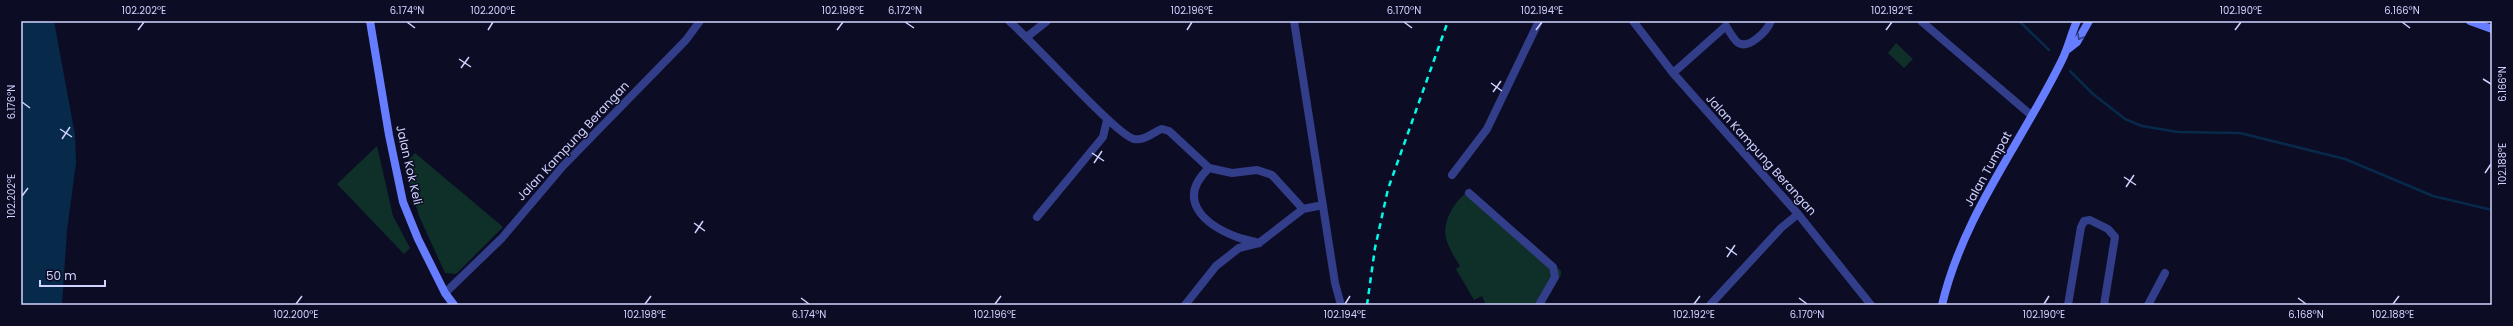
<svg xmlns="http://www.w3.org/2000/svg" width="2513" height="326" font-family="Poppins,sans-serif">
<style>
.green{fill:#0e3029}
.water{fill:#072a4a}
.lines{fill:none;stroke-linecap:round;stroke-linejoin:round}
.stream{stroke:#072a4a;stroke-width:2.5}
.street{stroke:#323e89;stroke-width:8}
.secondary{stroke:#677dff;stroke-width:8}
.rail{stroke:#00fbe9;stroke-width:2.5;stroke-dasharray:6 5;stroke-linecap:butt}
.oneway{stroke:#353f87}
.ticks{fill:none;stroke:#d0d3ff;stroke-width:1.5}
.labels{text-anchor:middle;stroke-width:3;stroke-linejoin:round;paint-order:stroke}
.street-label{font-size:12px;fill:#d0d3ff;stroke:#0c0c25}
.neatline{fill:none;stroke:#d0d3ff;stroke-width:1.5}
.ticks-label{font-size:10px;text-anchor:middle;fill:#d0d3ff}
</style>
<rect width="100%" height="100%" fill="#0c0c25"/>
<!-- green -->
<path class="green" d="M1896 43 1913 59 1904 68 1888 53Z
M377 146 393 216 410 248 404 254 337 184Z
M415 153 503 227 456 274 445 273 419 216 404 165Z
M1470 190 1561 271V275L1543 305H1486L1482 296 1474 300 1456 269 1460 266C1455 258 1448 247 1446 238 1442 220 1456 199 1470 190Z"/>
<!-- water -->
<path class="water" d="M21 21H54L75 135 76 163 67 230 62 305H21Z"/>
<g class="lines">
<!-- stream -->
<path class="stream" d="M2019 21 2049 50
M2070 71 2093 94 2125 119 2142 126 2178 132 2240 133 2345 159 2433 196 2492 210"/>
<!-- street -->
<path class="street" d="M1009 21C1032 40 1116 135 1134 139 1145 141 1153 132 1162 129L1169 131 1209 168 1232 173 1257 170 1272 175 1303 209
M1294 21 1335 283 1341 305
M1633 21 1673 73 1798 214 1871 305
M1921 21 2031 115
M1028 36 1047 21
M1673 73 1726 26C1729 31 1733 38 1737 42 1748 51 1767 31 1771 21
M1209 168C1175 200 1205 225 1237 237 1244 240 1251 240 1259 243
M1452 175 1487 129 1539 21
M1469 193 1553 267 1555 277 1539 305
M1037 217 1103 137 1107 120
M445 293 502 238 563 166 686 40 700 21
M1185 305 1216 266 1239 248 1259 243 1303 209 1323 205
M1710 305 1781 228 1798 214
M2068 305 2081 227 2084 221 2090 220 2108 229 2115 237 2104 305
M2148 305 2165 273"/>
<!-- secondary -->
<path class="secondary" d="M370 21 389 135 403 202 418 239 445 293 454 305
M2470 21 2492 29
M2068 49 2077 42 2089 21
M1942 305C1963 215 2022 142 2062 60 2068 48 2071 34 2077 21"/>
<!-- rail -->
<path class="rail" d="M1367 305 1375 248 1388 189 1448 21"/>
</g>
<!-- one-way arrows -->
<defs><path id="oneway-chevron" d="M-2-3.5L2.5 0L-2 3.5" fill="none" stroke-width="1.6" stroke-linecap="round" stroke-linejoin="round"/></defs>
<use class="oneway" href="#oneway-chevron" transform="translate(2080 37) rotate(121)"/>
<!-- ticks -->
<path class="ticks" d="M407 22 415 28M905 22 914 28M1404 22 1412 28M2402 22 2410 28M138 30 144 22M488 30 493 22M837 30 843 22M1187 30 1192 22M1536 30 1542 22M1886 30 1892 22M2235 30 2241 22M459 59 471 67M461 68 469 57M2483 79 2491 84M1491 83 1502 91M1493 92 1501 81M22 102 30 108M60 129 72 137M62 139 70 127M1092 153 1104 161M1094 163 1102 151M2485 173 2491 164M2124 177 2136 185M2126 187 2134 175M22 196 28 188M694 223 705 231M695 233 703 221M1726 247 1737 255M1727 257 1735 245M801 298 809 304M1799 298 1807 304M2298 298 2306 304M296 304 302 296M645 304 651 296M995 304 1001 296M1345 304 1350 296M1694 304 1700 296M2044 304 2049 296M2393 304 2399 296"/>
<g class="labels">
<!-- street labels -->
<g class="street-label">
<text transform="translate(573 141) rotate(-47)" y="4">Jalan Kampung Berangan</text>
<text transform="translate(1761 155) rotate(48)" y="4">Jalan Kampung Berangan</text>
<text transform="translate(409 165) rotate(77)" y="4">Jalan Kok Keli</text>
<text transform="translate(1988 169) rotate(-61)" y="4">Jalan Tumpat</text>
</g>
</g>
<!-- border -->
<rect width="2513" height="326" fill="none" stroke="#0c0c25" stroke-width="44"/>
<!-- scale -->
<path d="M40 280v6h65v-6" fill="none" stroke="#d0d3ff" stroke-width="2"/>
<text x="46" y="280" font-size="12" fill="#d0d3ff" stroke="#0c0c25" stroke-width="3" paint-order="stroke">50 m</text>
<rect x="22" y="22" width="2469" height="282" class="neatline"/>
<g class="ticks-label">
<text x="144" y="14">102.202°E</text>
<text x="407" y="14">6.174°N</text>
<text x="493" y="14">102.200°E</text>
<text x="843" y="14">102.198°E</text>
<text x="905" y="14">6.172°N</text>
<text x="1192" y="14">102.196°E</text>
<text x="1404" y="14">6.170°N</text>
<text x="1542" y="14">102.194°E</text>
<text x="1892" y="14">102.192°E</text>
<text x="2241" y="14">102.190°E</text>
<text x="2402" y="14">6.166°N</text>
<text transform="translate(2502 84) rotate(-90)" y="4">6.166°N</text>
<text transform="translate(11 102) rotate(-90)" y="4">6.176°N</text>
<text transform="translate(2502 164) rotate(-90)" y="4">102.188°E</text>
<text transform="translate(11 196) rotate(-90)" y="4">102.202°E</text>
<text x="296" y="318">102.200°E</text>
<text x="645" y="318">102.198°E</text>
<text x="809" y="318">6.174°N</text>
<text x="995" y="318">102.196°E</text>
<text x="1345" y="318">102.194°E</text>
<text x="1694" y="318">102.192°E</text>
<text x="1807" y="318">6.170°N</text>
<text x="2044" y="318">102.190°E</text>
<text x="2306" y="318">6.168°N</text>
<text x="2393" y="318">102.188°E</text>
</g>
</svg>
